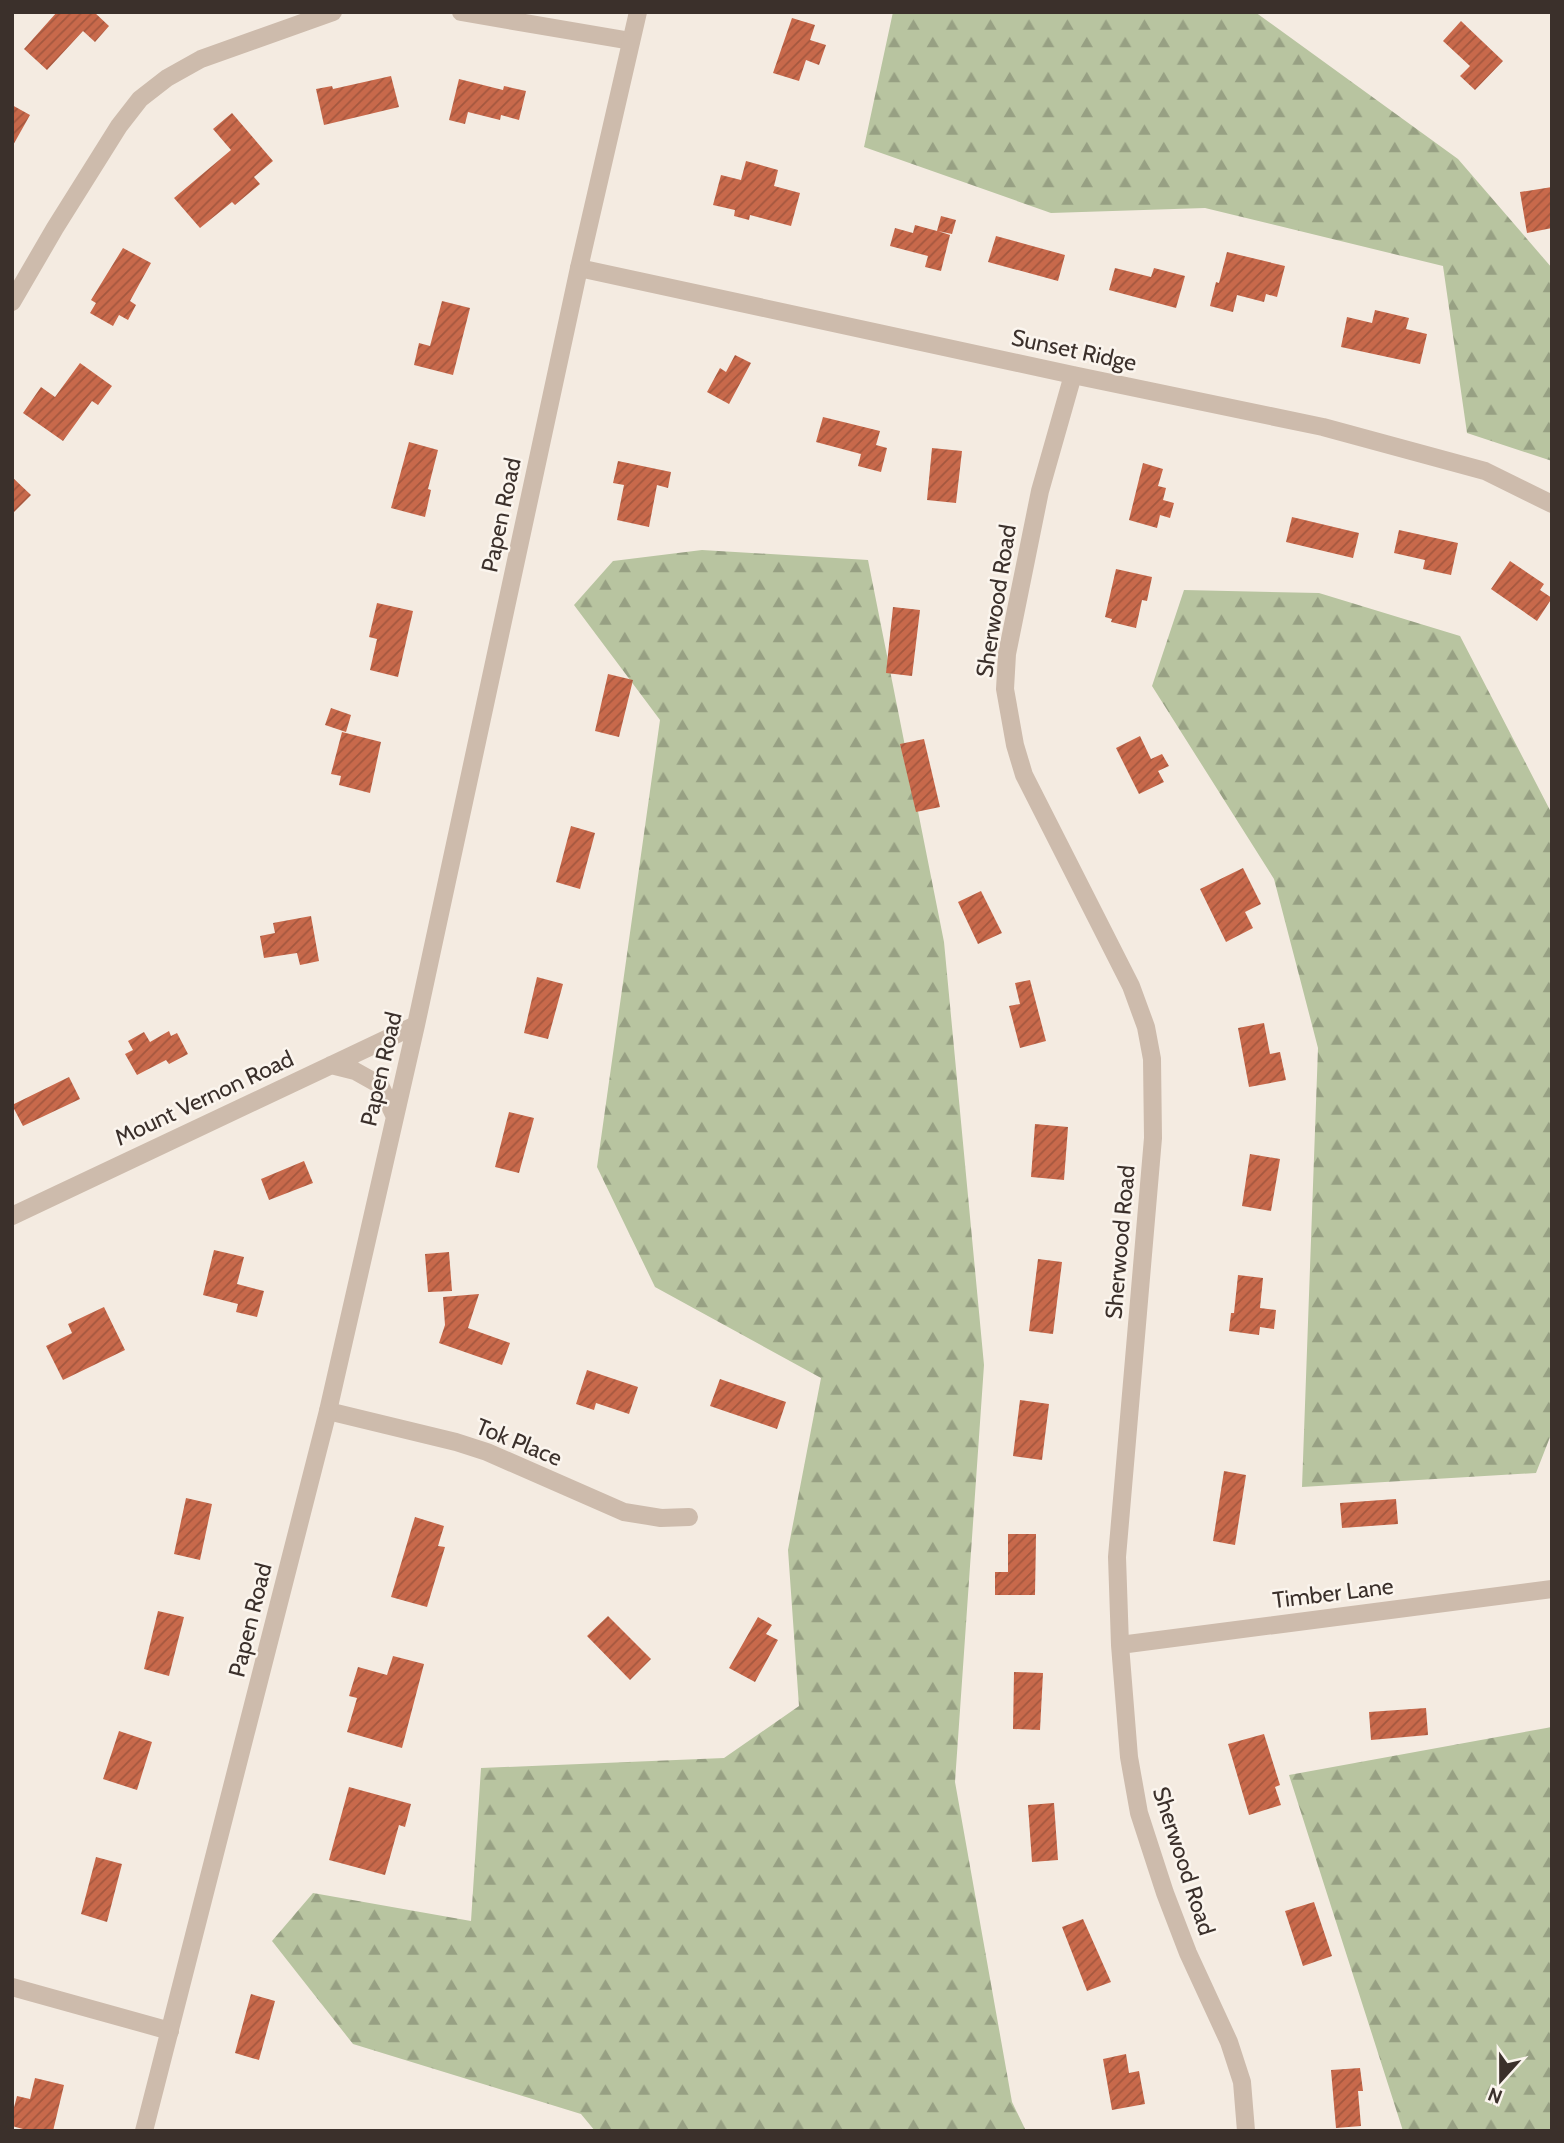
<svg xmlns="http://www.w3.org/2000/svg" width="1564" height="2143" font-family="Cabin,sans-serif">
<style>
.forest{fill:url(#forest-firs)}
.building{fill:url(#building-hatch)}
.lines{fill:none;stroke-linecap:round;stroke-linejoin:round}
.minor{stroke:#cdbbac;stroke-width:18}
.tertiary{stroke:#cdbbac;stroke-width:18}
.labels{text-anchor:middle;stroke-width:5;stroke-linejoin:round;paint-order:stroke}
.street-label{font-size:23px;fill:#3b302b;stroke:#fbf5ee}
</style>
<defs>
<pattern id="forest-firs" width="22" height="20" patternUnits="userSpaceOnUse" patternTransform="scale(1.75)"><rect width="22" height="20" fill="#b8c4a0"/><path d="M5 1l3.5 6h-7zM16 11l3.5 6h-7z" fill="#97a083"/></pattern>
<pattern id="building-hatch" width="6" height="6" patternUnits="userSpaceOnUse" patternTransform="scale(1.75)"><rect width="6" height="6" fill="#c8694b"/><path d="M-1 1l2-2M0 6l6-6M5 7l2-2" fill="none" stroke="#a4573f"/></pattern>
</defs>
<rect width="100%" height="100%" fill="#f4ebe1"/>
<!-- forest -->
<path class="forest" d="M893 12H1255L1458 159 1552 268V461L1467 433 1443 266 1205 208 1051 213 864 147Z
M702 550 868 560 944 942 984 1365 955 1782 1012 2102 1026 2131H595L581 2114 353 2044 272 1941 313 1893 471 1921 481 1768 724 1758 799 1706 788 1550 821 1378 655 1287 597 1167 660 720 574 605 613 561Z
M1184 590 1319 593 1460 636 1552 814V1432L1536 1473 1302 1487 1318 1048 1274 879 1152 686Z
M1552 1727V2131H1403L1289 1775Z"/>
<!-- building -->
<path class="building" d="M57 12H94L109 26 95 42 83 31 47 70 24 49Z
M792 18 815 25 810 40 826 45 819 65 806 60 799 81 773 73Z
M1461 21 1503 61 1475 90 1460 76 1470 66 1443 41Z
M391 76 399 107 324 125 316 89 332 86 333 89Z
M459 79 503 90 504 86 526 91 519 120 501 115 500 120 468 112 465 124 449 120Z
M12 105 30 115 12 147Z
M232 113 273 161 254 177 260 184 235 205 232 202 200 228 174 198 231 150 213 129Z
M746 161 778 170 774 186 800 193 791 226 750 215 749 220 734 216 735 210 713 205 721 175 741 180Z
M1552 187V228L1527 233 1520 192Z
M941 216 956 220 952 234 938 231 950 235 941 271 925 267 928 256 890 246 895 228 913 233 915 225 937 231Z
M996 236 1065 255 1058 281 988 262Z
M123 248 151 263 130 301 136 305 128 320 119 315 113 326 90 313 96 303 91 300Z
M1227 252 1285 266 1277 297 1266 294 1264 302 1237 295 1233 312 1210 306 1216 282 1219 283Z
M1115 268 1151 277 1154 268 1185 276 1176 308 1109 290Z
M442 301 470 308 453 375 414 365 419 343 430 346Z
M1375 310 1409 318 1406 329 1427 334 1420 364 1341 347 1347 317 1372 323Z
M735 355 751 363 729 404 707 392 720 368 726 372Z
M80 363 112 386 98 405 92 401 63 441 23 413 41 387 55 397Z
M823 417 880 431 876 445 887 448 881 472 858 466 861 454 816 442Z
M409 442 438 450 428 489 431 490 425 517 391 508Z
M932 448 962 451 956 503 927 500Z
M618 461 671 472 668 488 657 485 649 527 617 520 624 485 613 483Z
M1143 463 1163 469 1158 486 1166 488 1163 500 1174 503 1170 518 1160 515 1157 528 1129 520Z
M12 477 31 495 12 514Z
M1292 517 1359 533 1353 558 1286 542Z
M1399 530 1458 543 1451 575 1423 569 1425 560 1394 553Z
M1510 561 1544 584 1540 590 1552 598 1537 621 1491 589Z
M1116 569 1152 577 1147 601 1142 600 1136 628 1111 622 1112 619 1105 617Z
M377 603 413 611 398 677 370 670 377 639 369 637Z
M893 607 920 610 912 676 886 673Z
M608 674 633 680 619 737 595 731Z
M331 708 351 715 346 732 325 725Z
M342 732 381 742 370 793 339 785 341 776 331 774Z
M1140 736 1151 759 1162 754 1169 766 1158 771 1164 782 1139 794 1116 748Z
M924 739 940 807 916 812 900 744Z
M571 826 595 833 580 889 556 882Z
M1243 868 1261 904 1245 912 1253 928 1226 942 1200 889Z
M981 891 1002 933 978 944 958 902Z
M311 916 319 961 300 965 297 953 264 958 260 936 275 933 273 923Z
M537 977 563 984 548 1039 524 1033Z
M1030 980 1046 1041 1020 1048 1009 1006 1020 1004 1015 983Z
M1264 1023 1270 1054 1280 1052 1286 1080 1249 1087 1238 1028Z
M169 1031 171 1036 177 1033 188 1054 169 1064 166 1060 137 1075 125 1054 133 1050 128 1041 144 1032 150 1042Z
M69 1077 80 1099 23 1126 12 1105Z
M509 1112 534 1118 519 1173 495 1167Z
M1035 1124 1068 1127 1064 1180 1031 1177Z
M1250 1154 1280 1159 1271 1211 1242 1206Z
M304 1161 313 1183 269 1200 261 1179Z
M214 1250 244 1257 237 1284 264 1291 257 1317 236 1312 238 1304 203 1295Z
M449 1252 452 1291 428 1292 425 1254Z
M1038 1259 1062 1262 1053 1334 1029 1331Z
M1238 1275 1263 1278 1260 1308 1276 1310 1274 1329 1260 1327 1259 1335 1229 1331 1231 1313H1234Z
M479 1294 468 1328 510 1343 502 1365 439 1343 445 1325 443 1297Z
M104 1307 125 1350 63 1380 46 1346 72 1333 68 1324Z
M587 1370 638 1387 629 1414 596 1403 594 1410 576 1404Z
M720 1379 786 1402 777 1429 710 1406Z
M1020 1400 1049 1404 1042 1460 1013 1456Z
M1224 1471 1246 1475 1235 1545 1213 1541Z
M186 1498 212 1504 200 1560 174 1554Z
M1396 1499 1398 1524 1342 1528 1340 1503Z
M415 1517 444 1526 438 1546 445 1547 427 1607 391 1597Z
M1008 1534H1036L1035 1595H995V1572H1008Z
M158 1611 184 1617 169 1676 144 1669Z
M608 1616 651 1659 630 1680 587 1636Z
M758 1617 772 1625 766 1634 778 1640 755 1682 729 1668Z
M393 1656 424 1664 402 1748 347 1732 357 1698 349 1696 358 1667 387 1675Z
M1014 1672 1043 1673 1040 1730 1013 1729Z
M1426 1708 1428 1735 1371 1740 1369 1712Z
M119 1731 152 1742 137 1790 103 1779Z
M1264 1734 1280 1785 1275 1787 1281 1805 1249 1815 1228 1744Z
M349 1787 411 1804 405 1827 399 1825 385 1875 329 1860Z
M1054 1803 1058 1860 1032 1862 1028 1805Z
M96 1857 122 1864 107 1922 81 1914Z
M1314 1902 1332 1956 1303 1966 1285 1911Z
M1083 1919 1111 1982 1087 1991 1062 1927Z
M251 1994 275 2001 259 2060 235 2053Z
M1126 2054 1129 2073 1139 2071 1145 2104 1112 2110 1103 2059Z
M1360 2068 1363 2091H1358L1361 2126 1336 2128 1331 2070Z
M35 2078 64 2085 53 2131H30L12 2126V2115L17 2096 30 2099Z"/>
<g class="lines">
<!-- minor -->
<path class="minor" d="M461 12 631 41
M579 268 1073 375 1323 427 1485 471 1552 504
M12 302 55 228 119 126 140 99 167 78 201 59 333 12
M1073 375 1040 491 1007 654 1005 689 1015 745 1024 775 1131 986 1146 1027 1152 1059 1153 1138 1117 1557 1120 1645 1129 1757 1139 1813 1165 1893 1188 1953 1229 2042 1242 2082 1246 2131
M328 1411 456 1442 487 1452 624 1512 661 1518 689 1517
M1120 1645 1552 1589
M12 1987 170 2031"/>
<!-- tertiary -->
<path class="tertiary" d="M331 1065 355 1071 380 1085 395 1117
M12 1216 416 1025
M144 2131 328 1411 416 1025 579 268 638 12"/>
</g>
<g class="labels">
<!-- street labels -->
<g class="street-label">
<text transform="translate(1074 350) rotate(12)" y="8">Sunset Ridge</text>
<text transform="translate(501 515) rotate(-78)" y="8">Papen Road</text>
<text transform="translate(996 601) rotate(-81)" y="8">Sherwood Road</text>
<text transform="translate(381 1069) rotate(-77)" y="8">Papen Road</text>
<text transform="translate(204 1098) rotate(-25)" y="8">Mount Vernon Road</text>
<text transform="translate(1120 1242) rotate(-85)" y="8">Sherwood Road</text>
<text transform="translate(519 1442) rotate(22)" y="8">Tok Place</text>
<text transform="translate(1333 1593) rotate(-7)" y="8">Timber Lane</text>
<text transform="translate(250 1620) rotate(-76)" y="8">Papen Road</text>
<text transform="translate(1184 1861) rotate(72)" y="8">Sherwood Road</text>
</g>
</g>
<!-- border -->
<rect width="1564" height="2143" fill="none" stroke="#3b302b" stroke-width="28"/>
<!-- north arrow -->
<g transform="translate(1501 2080) rotate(201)" stroke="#fbf5ee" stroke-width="5" paint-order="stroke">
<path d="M0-5L12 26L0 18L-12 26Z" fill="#3b302b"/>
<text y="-10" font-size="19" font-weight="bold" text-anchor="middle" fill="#3b302b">N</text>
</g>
</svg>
